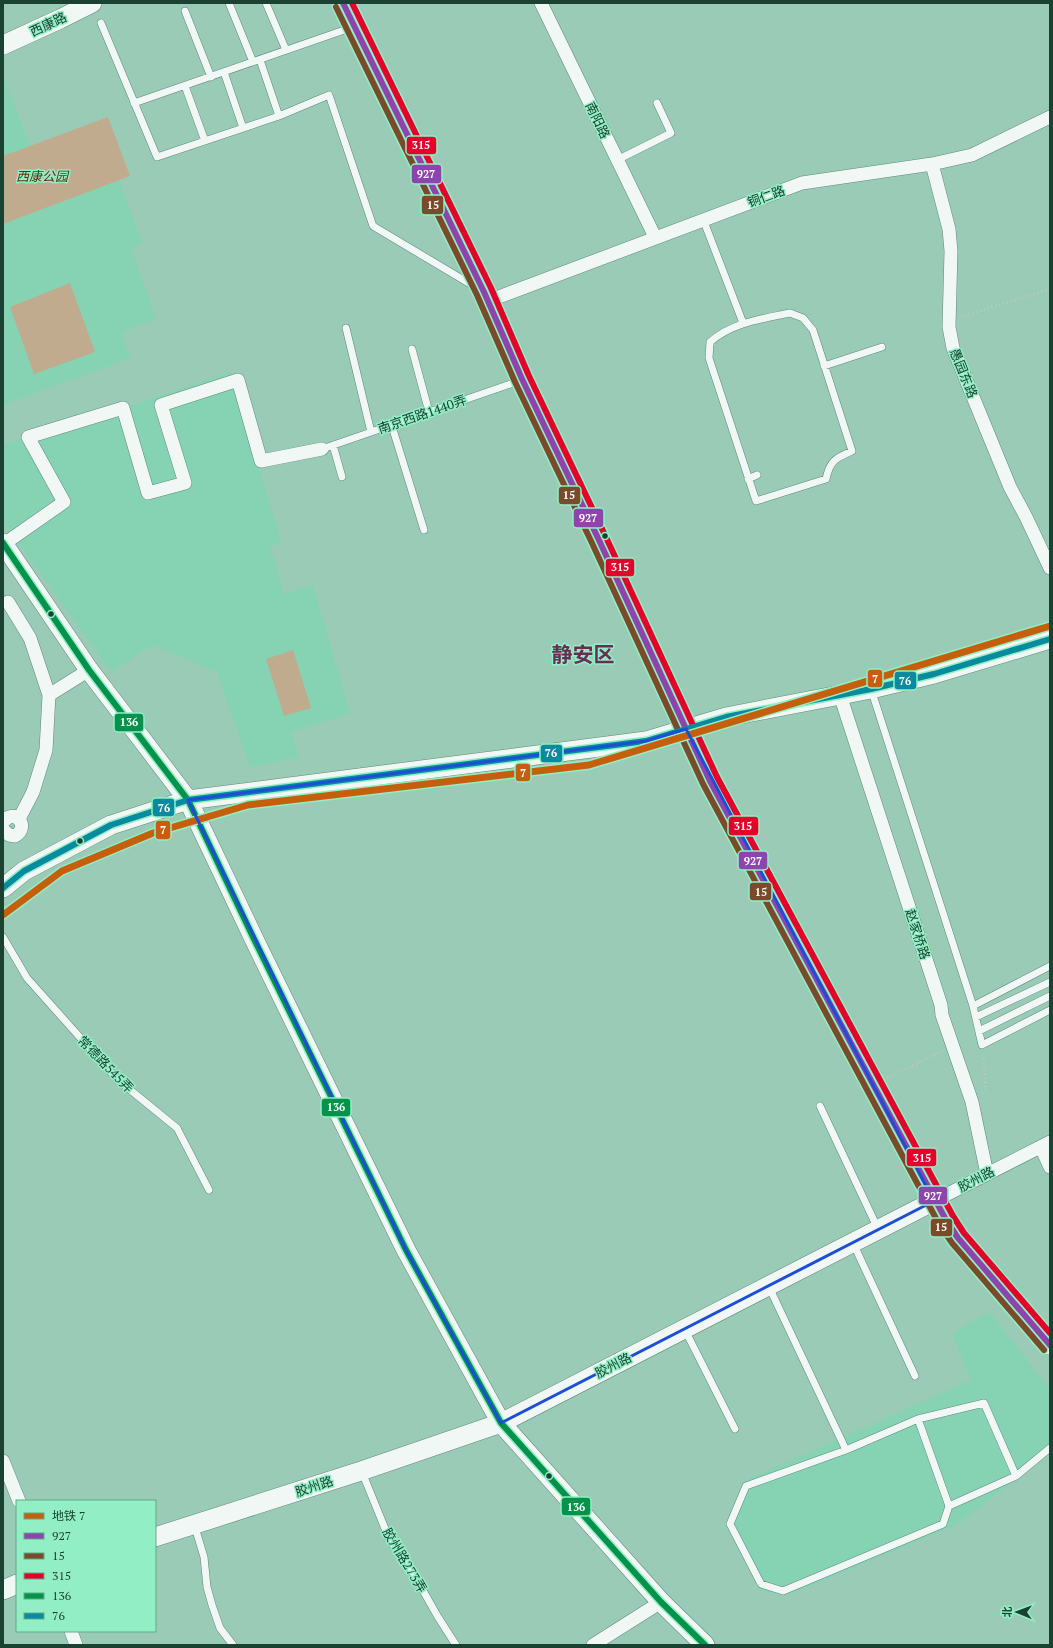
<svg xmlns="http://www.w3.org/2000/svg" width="1053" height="1648" font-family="'PT Serif','Noto Sans SC',serif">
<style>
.built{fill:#85d3b2}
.green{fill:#c0ab8e}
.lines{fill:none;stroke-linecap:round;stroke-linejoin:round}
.lane-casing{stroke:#5e8979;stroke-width:8}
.street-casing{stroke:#5e8979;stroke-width:14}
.secondary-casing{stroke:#5e8979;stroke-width:20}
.path{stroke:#bccbc4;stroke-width:2.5;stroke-dasharray:1 3;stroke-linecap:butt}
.lane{stroke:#f0f7f4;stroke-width:7}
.street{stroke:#f0f7f4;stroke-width:13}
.secondary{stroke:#f0f7f4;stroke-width:19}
.bus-1-casing{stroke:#92eec5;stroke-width:9}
.bus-2-casing{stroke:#92eec5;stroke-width:9}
.bus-3-casing{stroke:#92eec5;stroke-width:9}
.bus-4-casing{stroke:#92eec5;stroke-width:9}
.bus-5-casing{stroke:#92eec5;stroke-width:9}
.bus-1{stroke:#8e44ad;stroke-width:6}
.bus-2{stroke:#7a4b2a;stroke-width:6}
.bus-3{stroke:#e4002b;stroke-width:6}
.bus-4{stroke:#05924b;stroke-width:6}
.bus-5{stroke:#088a9f;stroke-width:6}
.metro-1-casing{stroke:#92eec5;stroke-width:10}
.metro-1{stroke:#c65f0c;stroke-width:7}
.marked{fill:none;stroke:#1d4ed8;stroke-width:3;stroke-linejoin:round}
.bus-dot{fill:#1a4131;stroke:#92eec5;stroke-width:1.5}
.labels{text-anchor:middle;stroke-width:3;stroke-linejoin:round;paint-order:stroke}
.street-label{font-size:13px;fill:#1a4131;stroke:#92eec5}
.park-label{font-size:13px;font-style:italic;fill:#642d12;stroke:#92eec5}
.town-label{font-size:21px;font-weight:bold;fill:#692c52;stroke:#92eec5}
.line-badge{stroke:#92eec5;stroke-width:1.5}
.badge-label{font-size:11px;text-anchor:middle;font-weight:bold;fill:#fff}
</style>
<rect width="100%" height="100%" fill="#9acbb6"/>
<!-- built -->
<path class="built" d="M3 77 30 146 3 156Z
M119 180 142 244 131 248 156 319 121 332 130 358 3 405V224Z
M231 372 281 542 270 546 284 594 313 585 350 713 291 732 299 757 250 767 217 672 152 645 111 672 3 521V445L123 408Z
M990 1312 1050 1390V1454L956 1525 788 1595 760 1591 727 1527 743 1482 971 1380 952 1333Z"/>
<!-- green -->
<path class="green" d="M108 117 130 176 3 224V156Z
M70 283 95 352 34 374 10 307Z
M293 650 311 708 284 716 266 659Z"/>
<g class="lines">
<defs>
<path id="lane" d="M229 3 253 62
M266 3 286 50
M185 11 211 77
M101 23 157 157 279 116 329 95 373 226 477 288
M260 60 279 116
M224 72 243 128
M185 86 205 141
M134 103 353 27
M617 160 671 133 657 103
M703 219 743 323
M790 313 803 318 813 330 852 451C836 458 830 460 826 479L756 501 709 358 710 342C733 322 762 319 790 313Z
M346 328 371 432
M412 349 429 412
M824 366 882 347
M391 423 424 530
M333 445 342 477
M322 449 522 380
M748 479 757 475
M871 689 973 1006 982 1045 1050 1010
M3 937 27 978 118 1080 177 1128 209 1190
M973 1006 1050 966
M976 1017 1050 982
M979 1031 1050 996
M820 1106 878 1229
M853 1243 915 1376
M769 1287 846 1450
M685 1330 735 1429
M918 1419 846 1450 746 1486 730 1524 761 1584 783 1591 943 1524 949 1506
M362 1472 388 1536 395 1548 404 1557 438 1617 456 1645
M1016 1476 984 1403 918 1419 949 1506 1016 1476 1050 1448
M194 1524 204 1557 207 1587 212 1605 220 1628 233 1645"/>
<path id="street" d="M541 3 655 237
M932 164 949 229 951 251 949 327 953 348 1010 487 1026 517 1050 568
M488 301 802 183 932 164 972 155 1050 117
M4 544 64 502 28 437 123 408 148 493 185 483 161 405 238 380 261 461 322 449
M8 602 30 638 49 695 89 670
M840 695 941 1005 942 1015 972 1102 987 1174
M19 819 33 792 46 750 49 695
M3 823C12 806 32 826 15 836L9 835 3 829
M1041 1147 1050 1167
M934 1201 1050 1142
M3 1461 19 1501
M71 1631 76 1645
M593 1645 661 1602"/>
<path id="secondary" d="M343 3 484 292 522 379 598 538 710 781 946 1220 958 1238 1050 1345
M3 45 60 19 92 3
M3 543 89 670 188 800 254 939 406 1250 501 1423 661 1602 705 1645
M3 888 24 871 111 825 188 800 646 741 726 717 871 689 934 674 1050 639
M155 1537 361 1471 501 1423 934 1201
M3 1590 17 1584"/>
</defs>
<!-- lane casing -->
<use href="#lane" class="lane-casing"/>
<!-- street casing -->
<use href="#street" class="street-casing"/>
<!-- secondary casing -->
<use href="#secondary" class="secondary-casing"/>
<!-- path -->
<path class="path" d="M961 317 1050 289
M887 1078 942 1051
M982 1093 986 1090 983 1055"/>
<!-- lane -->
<use href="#lane" class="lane"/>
<!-- street -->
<use href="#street" class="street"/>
<!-- secondary -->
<use href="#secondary" class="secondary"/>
<defs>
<path id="bus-1" d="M343 3 484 292 522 379 598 538 710 781 946 1220 958 1238 1050 1345"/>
<path id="bus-2" d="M336 7 477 295 515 382 591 541 703 784 939 1224 952 1243 1044 1350"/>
<path id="bus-3" d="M352 3 491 288 529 376 605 535 717 777 953 1216 964 1233 1050 1333"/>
<path id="bus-4" d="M3 543 89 670 188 800 254 939 406 1250 501 1423 661 1602 705 1645"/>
<path id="bus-5" d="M3 888 24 871 111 825 188 800 646 741 726 717 871 689 934 674 1050 639"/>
</defs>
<!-- bus-1 casing -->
<use href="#bus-1" class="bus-1-casing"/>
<!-- bus-2 casing -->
<use href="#bus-2" class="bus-2-casing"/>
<!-- bus-3 casing -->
<use href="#bus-3" class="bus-3-casing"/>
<!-- bus-4 casing -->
<use href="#bus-4" class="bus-4-casing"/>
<!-- bus-5 casing -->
<use href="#bus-5" class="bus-5-casing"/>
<!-- bus-1 -->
<use href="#bus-1" class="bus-1"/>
<!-- bus-2 -->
<use href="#bus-2" class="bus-2"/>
<!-- bus-3 -->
<use href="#bus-3" class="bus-3"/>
<!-- bus-4 -->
<use href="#bus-4" class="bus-4"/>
<!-- bus-5 -->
<use href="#bus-5" class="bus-5"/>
<defs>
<path id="metro-1" d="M3 915 62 871 153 833 248 805 589 765 1050 626"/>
</defs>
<!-- metro-1 casing -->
<use href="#metro-1" class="metro-1-casing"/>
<!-- metro-1 -->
<use href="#metro-1" class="metro-1"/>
</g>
<!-- marked area -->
<path class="marked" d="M686 729 934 1201 501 1423 406 1250 188 800 646 741Z"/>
<!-- markers -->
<g class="bus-dot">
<circle cx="605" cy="536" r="3.5"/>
<circle cx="51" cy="614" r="3.5"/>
<circle cx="80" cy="841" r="3.5"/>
<circle cx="549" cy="1476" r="3.5"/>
</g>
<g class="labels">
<!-- street labels -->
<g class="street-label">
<text transform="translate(48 24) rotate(-25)" y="5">西康路</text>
<text transform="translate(598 120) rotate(64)" y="5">南阳路</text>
<text transform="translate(766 196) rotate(-20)" y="5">铜仁路</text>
<text transform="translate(964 373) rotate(68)" y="5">愚园东路</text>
<text transform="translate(422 414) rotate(-19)" y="5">南京西路1440弄</text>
<text transform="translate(918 934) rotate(72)" y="5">赵家桥路</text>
<text transform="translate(106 1064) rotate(46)" y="5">常德路545弄</text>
<text transform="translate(976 1179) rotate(-27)" y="5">胶州路</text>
<text transform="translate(613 1365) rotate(-27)" y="5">胶州路</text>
<text transform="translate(314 1486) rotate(-18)" y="5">胶州路</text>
<text transform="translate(405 1560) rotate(59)" y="5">胶州路273弄</text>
</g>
<!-- park labels -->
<g class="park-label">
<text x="42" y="181">西康公园</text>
</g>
<!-- town labels -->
<g class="town-label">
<text x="583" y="662">静安区</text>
</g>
</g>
<g class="line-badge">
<rect x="406" y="136" width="31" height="19" rx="4" fill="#e4002b"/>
<rect x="411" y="164" width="31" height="20" rx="4" fill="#8e44ad"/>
<rect x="421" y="195" width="23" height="20" rx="4" fill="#7a4b2a"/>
<rect x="558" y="486" width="23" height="19" rx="4" fill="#7a4b2a"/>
<rect x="573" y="508" width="31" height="20" rx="4" fill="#8e44ad"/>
<rect x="605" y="558" width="30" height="19" rx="4" fill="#e4002b"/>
<rect x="867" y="669" width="16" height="19" rx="4" fill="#c65f0c"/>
<rect x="894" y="671" width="23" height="19" rx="4" fill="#088a9f"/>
<rect x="114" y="713" width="30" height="19" rx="4" fill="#05924b"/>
<rect x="540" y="744" width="23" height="19" rx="4" fill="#088a9f"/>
<rect x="515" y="763" width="16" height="19" rx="4" fill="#c65f0c"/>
<rect x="152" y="798" width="23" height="19" rx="4" fill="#088a9f"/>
<rect x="728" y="816" width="31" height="20" rx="4" fill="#e4002b"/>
<rect x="155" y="820" width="16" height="20" rx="4" fill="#c65f0c"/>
<rect x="738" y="851" width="30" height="19" rx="4" fill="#8e44ad"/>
<rect x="749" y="882" width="23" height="19" rx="4" fill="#7a4b2a"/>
<rect x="321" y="1098" width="30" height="19" rx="4" fill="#05924b"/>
<rect x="906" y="1148" width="31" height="19" rx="4" fill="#e4002b"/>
<rect x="918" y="1186" width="30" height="19" rx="4" fill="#8e44ad"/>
<rect x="930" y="1218" width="23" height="19" rx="4" fill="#7a4b2a"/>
<rect x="561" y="1497" width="30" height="19" rx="4" fill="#05924b"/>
</g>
<g class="badge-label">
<text x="421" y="149">315</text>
<text x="426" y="178">927</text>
<text x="433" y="209">15</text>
<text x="569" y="499">15</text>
<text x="588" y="522">927</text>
<text x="620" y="571">315</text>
<text x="875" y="683">7</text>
<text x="905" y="685">76</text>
<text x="129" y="726">136</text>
<text x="551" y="757">76</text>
<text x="523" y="777">7</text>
<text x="164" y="812">76</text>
<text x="743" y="830">315</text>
<text x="163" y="834">7</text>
<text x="753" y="865">927</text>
<text x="761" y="896">15</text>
<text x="336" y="1111">136</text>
<text x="922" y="1162">315</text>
<text x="933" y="1200">927</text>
<text x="941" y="1231">15</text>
<text x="576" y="1511">136</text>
</g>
<!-- border -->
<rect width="1053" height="1648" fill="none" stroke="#1a4131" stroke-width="8"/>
<!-- legend -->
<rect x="16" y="1500" width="140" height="132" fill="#92eec5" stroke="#62a98a"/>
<rect x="24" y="1513" width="20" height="6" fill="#c65f0c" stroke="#62a98a"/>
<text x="52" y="1520" font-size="12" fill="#1a4131">地铁 7</text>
<rect x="24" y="1533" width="20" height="6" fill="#8e44ad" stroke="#62a98a"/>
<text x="52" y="1540" font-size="12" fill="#1a4131">927</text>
<rect x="24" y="1553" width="20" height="6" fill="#7a4b2a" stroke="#62a98a"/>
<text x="52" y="1560" font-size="12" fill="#1a4131">15</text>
<rect x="24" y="1573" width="20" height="6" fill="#e4002b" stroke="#62a98a"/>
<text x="52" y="1580" font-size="12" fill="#1a4131">315</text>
<rect x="24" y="1593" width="20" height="6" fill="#05924b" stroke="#62a98a"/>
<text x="52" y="1600" font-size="12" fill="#1a4131">136</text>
<rect x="24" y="1613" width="20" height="6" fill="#088a9f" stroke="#62a98a"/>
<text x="52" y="1620" font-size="12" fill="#1a4131">76</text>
<!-- north arrow -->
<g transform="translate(1017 1612) rotate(271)" stroke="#92eec5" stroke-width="3" paint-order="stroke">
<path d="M0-3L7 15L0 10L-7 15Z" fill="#1a4131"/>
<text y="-6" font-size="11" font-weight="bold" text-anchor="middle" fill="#1a4131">北</text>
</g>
</svg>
